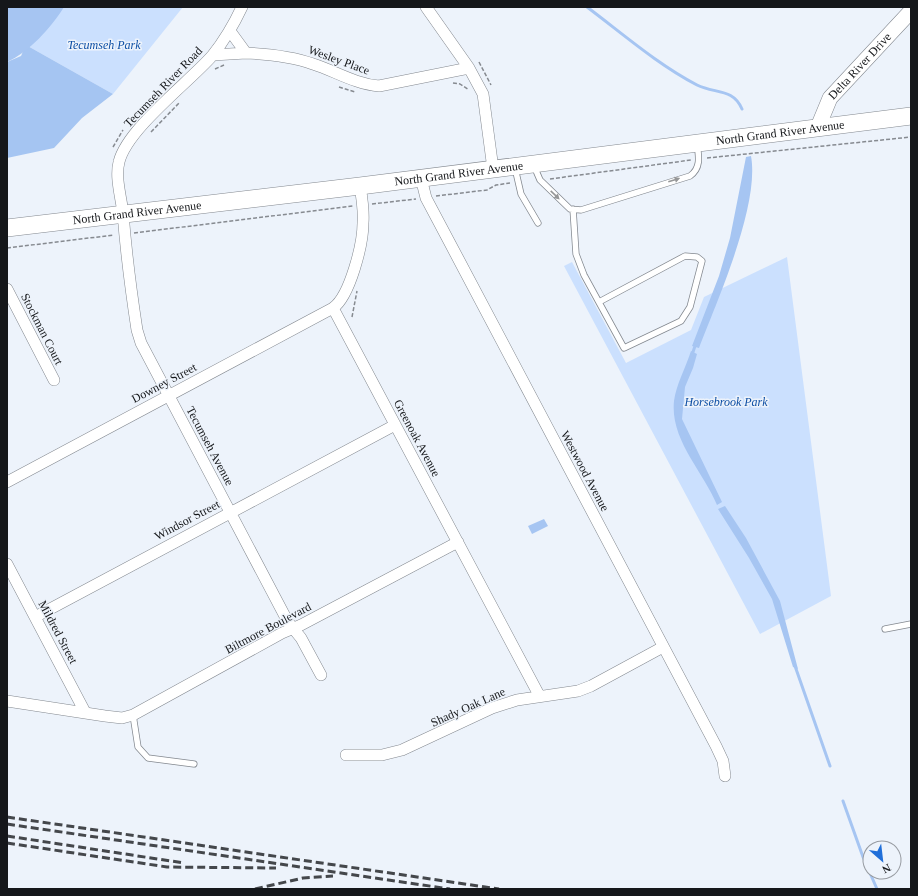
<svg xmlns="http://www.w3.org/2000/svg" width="918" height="896" font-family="Georgia,serif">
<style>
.green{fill:#cbe0fe}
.forest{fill:#a5c5f2}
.water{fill:#a6c5f2}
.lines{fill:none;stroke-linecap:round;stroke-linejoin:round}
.stream{stroke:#a6c5f2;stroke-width:3}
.lane-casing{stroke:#83888f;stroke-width:7}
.street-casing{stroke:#83888f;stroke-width:12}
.secondary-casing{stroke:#83888f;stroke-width:16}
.primary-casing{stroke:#83888f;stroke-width:18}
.path{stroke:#868a90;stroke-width:1.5;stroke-dasharray:4 2;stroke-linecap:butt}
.lane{stroke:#fff;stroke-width:5.5}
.street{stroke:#fff;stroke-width:11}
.secondary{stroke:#fff;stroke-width:15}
.primary{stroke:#fff;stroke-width:17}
.rail{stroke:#44474b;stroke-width:3;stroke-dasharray:8 4;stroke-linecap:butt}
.oneway{fill:#969798}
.labels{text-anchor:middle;stroke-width:3;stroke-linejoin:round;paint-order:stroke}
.park-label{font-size:12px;font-style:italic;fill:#0c4ea4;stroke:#edf3fb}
.street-label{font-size:12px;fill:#15171a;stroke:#edf3fb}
</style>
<rect width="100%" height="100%" fill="#edf3fb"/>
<!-- green -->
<path class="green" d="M61 7H183L113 94 26 45Z
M787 257 831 596 760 634 564 266 572 262 626 363 691 330 704 297Z"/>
<!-- forest -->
<path class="forest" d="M26 45 113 94 82 118 54 148 7 158V62L21 56Z"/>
<!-- water -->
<path class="water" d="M7 7H64C51 28 29 52 7 62Z
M751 156C760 205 717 301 699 348L692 346 719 276 730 238 746 157Z
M691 351 697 354 693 368 685 387 682 419 722 502 717 505C703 471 670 440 674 401 676 385 686 367 691 351Z
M725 506 746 538 780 601 798 669 793 667 772 599 749 558 718 509Z
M544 519 548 526 532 534 528 526Z"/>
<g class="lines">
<!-- stream -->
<path class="stream" d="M587 7C623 34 657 64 697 85 715 94 733 88 742 109
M692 355 696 343
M795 666 830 766
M843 801 863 857 877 889"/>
<defs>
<path id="lane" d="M534 166 540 180 570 209 581 210 690 176C701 168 699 157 697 144
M515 168 521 194 538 223
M573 209 576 254 584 275 624 348 681 321 690 307 702 261 697 257 685 256 599 302
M885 629 911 624
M133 715 138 747 148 758 194 764"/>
<path id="street" d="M242 7C234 24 224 41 212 56 188 83 127 129 119 162 115 177 121 197 123 213 126 252 131 291 137 330L141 343 288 622 301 638 321 675
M426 7 469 68 483 94 493 169
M246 53C269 54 291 56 313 64 335 71 355 84 379 86L469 68
M213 55 246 53 230 31
M421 178 426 198 452 247 716 746 723 761 725 776
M360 186C362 198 364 211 363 223 363 244 350 296 333 308L539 695
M7 289 54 380
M7 482 333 308
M7 564 85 712
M35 617 395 425
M7 701 105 716 122 718 133 715 282 633 301 625 458 542
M346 755H382L402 750 492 708 517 700 578 691 591 686 663 647"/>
<g id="secondary">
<path id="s1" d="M818 127 830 98 911 11"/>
</g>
<g id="primary">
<path id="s2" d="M7 228 360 186 911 116"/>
</g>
</defs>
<!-- lane casing -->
<use href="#lane" class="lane-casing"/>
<!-- street casing -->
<use href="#street" class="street-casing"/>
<!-- secondary casing -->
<use href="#secondary" class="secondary-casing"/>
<!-- primary casing -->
<use href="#primary" class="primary-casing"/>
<!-- path -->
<path class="path" d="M479 62 491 85
M215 69 224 65
M453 83 460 84 469 90
M339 87 355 92
M151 132 180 102
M113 147 123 130
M707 158 911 137
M550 179 691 160
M436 196 487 190 496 185 510 183
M372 204 416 199
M134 233 353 206
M7 248 114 235
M352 317 357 291"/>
<!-- lane -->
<use href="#lane" class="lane"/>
<!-- street -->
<use href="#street" class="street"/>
<!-- secondary -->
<use href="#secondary" class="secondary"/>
<!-- primary -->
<use href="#primary" class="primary"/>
<!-- rail -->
<path class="rail" d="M7 817 499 889
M7 824 450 889
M7 836 184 863
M7 843 167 867 276 868
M255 889 303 878 333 876"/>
</g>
<!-- one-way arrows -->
<defs><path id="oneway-solid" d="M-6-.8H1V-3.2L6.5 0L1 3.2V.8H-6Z"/></defs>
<g class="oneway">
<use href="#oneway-solid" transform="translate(674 180) rotate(-18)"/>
<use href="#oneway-solid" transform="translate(555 195) rotate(44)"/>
</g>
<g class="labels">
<!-- park labels -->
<g class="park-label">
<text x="104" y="49">Tecumseh Park</text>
<text x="726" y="406">Horsebrook Park</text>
</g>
<!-- street labels -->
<g class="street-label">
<text transform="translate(339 60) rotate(20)" y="4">Wesley Place</text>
<text dy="4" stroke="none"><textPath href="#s1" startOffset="75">Delta River Drive</textPath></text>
<text transform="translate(163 87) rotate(-46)" y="4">Tecumseh River Road</text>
<text dy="4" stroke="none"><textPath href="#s2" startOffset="779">North Grand River Avenue</textPath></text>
<text dy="4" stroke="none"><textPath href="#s2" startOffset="455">North Grand River Avenue</textPath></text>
<text dy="4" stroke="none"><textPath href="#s2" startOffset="131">North Grand River Avenue</textPath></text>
<text transform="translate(42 329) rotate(63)" y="4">Stockman Court</text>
<text transform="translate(164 383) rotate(-28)" y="4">Downey Street</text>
<text transform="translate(417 438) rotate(62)" y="4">Greenoak Avenue</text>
<text transform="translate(210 446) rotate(62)" y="4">Tecumseh Avenue</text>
<text transform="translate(585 471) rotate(62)" y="4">Westwood Avenue</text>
<text transform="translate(187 520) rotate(-28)" y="4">Windsor Street</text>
<text transform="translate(268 628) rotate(-28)" y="4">Biltmore Boulevard</text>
<text transform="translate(58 632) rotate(62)" y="4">Mildred Street</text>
<text transform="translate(468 707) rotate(-24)" y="4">Shady Oak Lane</text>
</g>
</g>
<!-- border -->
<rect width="918" height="896" fill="none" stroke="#15171a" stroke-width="16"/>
<!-- north arrow -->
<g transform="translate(882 860) rotate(152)"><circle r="19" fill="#edf3fb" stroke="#979ba1"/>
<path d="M0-3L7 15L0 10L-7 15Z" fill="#206fd9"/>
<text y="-6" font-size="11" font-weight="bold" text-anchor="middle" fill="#15171a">N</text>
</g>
</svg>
